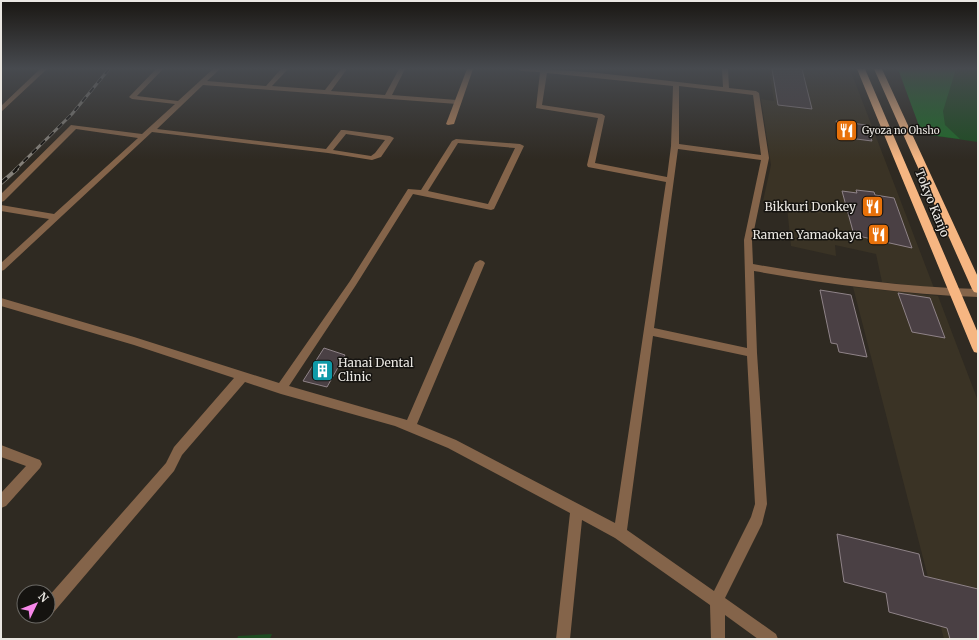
<svg xmlns="http://www.w3.org/2000/svg" width="979" height="640" font-family="Merriweather,serif">
<style>
.built{fill:#3a3325}
.green{fill:#1d4c21}
.forest{fill:#1e6b28}
.building{fill:#4a4044;stroke:#8f8388}
.lines{fill:none;stroke-linecap:round;stroke-linejoin:round}
.street{fill:#84644a;fill-rule:evenodd}
.secondary{fill:#b78359;fill-rule:evenodd}
.highway{fill:#f6b682;fill-rule:evenodd}
.rail-far1-casing{stroke:#848079;stroke-width:3}
.rail-casing{stroke:#848079;stroke-width:4}
.rail-far1{stroke:#151310;stroke-width:2;stroke-dasharray:6;stroke-linecap:butt}
.rail{stroke:#151310;stroke-width:2.5;stroke-dasharray:8;stroke-linecap:butt}
.labels{text-anchor:middle;stroke-width:3;stroke-linejoin:round;paint-order:stroke}
.far-poi-label{font-size:10px;fill:#eae7e2;stroke:#151310;text-anchor:start}
.street-label{font-size:12px;fill:#eae7e2;stroke:#151310}
.poi-label{font-size:12px;fill:#eae7e2;stroke:#151310;text-anchor:end}
</style>
<rect width="100%" height="100%" fill="#2f2a22"/>
<!-- built -->
<path class="built" d="M769 69H850L934 288 882 282 876 254 835 245 836 256 791 246 787 207 763 201 771 165 761 99 774 101Z
M853 287 938 296 978 401V639H944Z"/>
<!-- green -->
<path class="green" d="M904 69H978V142L922 134Z
M272 634 270 639H237L238 636Z"/>
<!-- forest -->
<path class="forest" d="M898 69H956L943 111 945 125 960 139 922 134Z"/>
<!-- building -->
<path class="building" d="M772 69H802L812 109 778 105Z
M836 121 866 125 872 141 841 137Z
M856 190 874 192 875 195 894 198 912 248 854 235 842 191 857 193Z
M820 290 851 295 867 357 839 352 837 344 831 343Z
M898 293 930 298 945 338 912 332Z
M324 348 345 355 327 387 303 381Z
M837 534 919 554 924 576 978 589V639H950L947 628 889 612 886 593 844 582Z"/>
<g class="lines">
<!-- street -->
<path class="street" d="M40 69H47L1 112V106Z
M156 69H163L137 96 178 101 213 69H220L207 81 266 86 281 69H288L272 86 325 90 341 69H347L331 91 385 95 399 69H405L392 95 457 100 460 102 457 104 203 85 157 129 326 149 341 130H344L390 136 394 138 381 157 372 160 328 153 152 132 4 270 1 271V263L49 219 1 211V205L54 214 138 138 76 129 4 201 1 202V194L71 125 142 134 175 104 132 99 129 97ZM346 134 385 140 375 153 371 156 333 150Z
M518 69C586 69 655 80 723 87L722 69H728L729 88 756 91 759 93 769 158 752 240 753 264C828 277 902 287 978 289V297C902 294 828 284 754 271L757 353 767 504 762 524 725 598 776 634 778 639H758L725 615V639H711L710 605 615 538 582 520 570 639H556L570 513 448 448 395 426 281 394 245 382 182 455 174 471 53 613 48 615V597L166 463 174 447 234 378 134 345 1 306V298L134 337 279 383 350 281 408 189 421 190 452 141 456 139 520 144 524 146 494 209 491 210 413 194 356 285 289 386 407 420 475 263 480 260 483 261 485 263 417 424 456 440 615 523 666 182 588 167 587 165 598 118 536 108 540 72 521 71ZM547 73 673 86 671 146 667 177 595 163 605 116 602 114 542 105ZM679 86 753 95 761 155 679 144ZM458 143 515 148 488 204 428 191ZM678 149 761 160 744 240 747 348 654 328ZM653 336 747 356 755 504 751 517 714 591 627 530Z
M1 445 40 460 42 464 40 468 6 506 1 508V493L26 466 1 457Z"/>
<!-- secondary -->
<path class="secondary" d="M467 69H473L454 124 448 125 446 124Z"/>
<!-- highway -->
<path class="highway" d="M857 69H865L978 333V353L974 352 972 348Z
M874 69H882L978 277V293L974 292 972 289Z"/>
<defs>
<path id="rail-far1" d="M15 170 72 114 109 69"/>
<path id="rail" d="M1 183 17 169"/>
</defs>
<!-- rail-far1 casing -->
<use href="#rail-far1" class="rail-far1-casing"/>
<!-- rail casing -->
<use href="#rail" class="rail-casing"/>
<!-- rail-far1 -->
<use href="#rail-far1" class="rail-far1"/>
<!-- rail -->
<use href="#rail" class="rail"/>
</g>
<!-- sky -->
<linearGradient id="sky" x2="0" y2="1"><stop stop-color="#1a1713"/><stop offset="0.43" stop-color="#474a4f"/><stop offset="1" stop-color="#474a4f" stop-opacity="0"/></linearGradient>
<rect width="979" height="159" fill="url(#sky)"/>
<!-- icons -->
<defs>
<symbol id="restaurant-square" viewBox="-11 -11 22 22"><rect x="-9" y="-9" width="18" height="18" rx="4" fill="#e8710a" stroke="#151310"/><path d="M-5-6h1v4h1v-4h1v4h1v-4h1v5L-1.5 .5V6h-2V.5L-5-1ZM5-6V6H3V1.5H1.5Q1.5-4 5-6Z" fill="#fff"/></symbol>
<symbol id="building-square" viewBox="-11 -11 22 22"><rect x="-9" y="-9" width="18" height="18" rx="4" fill="#0f9aa8" stroke="#151310"/><path d="M-4-6H4V6H1V3H-1V6H-4ZM-2.5-4.3h1.7v1.8h-1.7ZM.8-4.3h1.7v1.8H.8ZM-2.5-1h1.7V.8h-1.7ZM.8-1h1.7V.8H.8Z" fill="#fff"/></symbol>
</defs>
<g fill-rule="evenodd">
<use href="#restaurant-square" x="834" y="118" width="25" height="25"/>
<use href="#restaurant-square" x="860" y="194" width="25" height="25"/>
<use href="#restaurant-square" x="866" y="222" width="25" height="25"/>
<use href="#building-square" x="310" y="358" width="25" height="25"/>
</g>
<g class="labels">
<!-- far-poi labels -->
<g class="far-poi-label">
<text x="862" y="134">Gyoza no Ohsho</text>
</g>
<!-- street labels -->
<g class="street-label">
<text transform="translate(932 203) rotate(68)" y="4">Tokyo Kanjo</text>
</g>
<!-- poi labels -->
<g class="poi-label">
<text x="856" y="211">Bikkuri Donkey</text>
<text x="862" y="239">Ramen Yamaokaya</text>
<text x="338" y="367" text-anchor="start">Hanai Dental<tspan x="338" dy="14">Clinic</tspan></text>
</g>
</g>
<!-- border -->
<rect width="979" height="640" fill="none" stroke="#eae7e2" stroke-width="4"/>
<!-- north arrow -->
<g transform="translate(36 604) rotate(47)"><circle r="19" fill="#151310" stroke="#6a6864"/>
<path d="M0-3L7 15L0 10L-7 15Z" fill="#f888ea"/>
<text y="-6" font-size="11" font-weight="bold" text-anchor="middle" fill="#eae7e2">N</text>
</g>
</svg>
